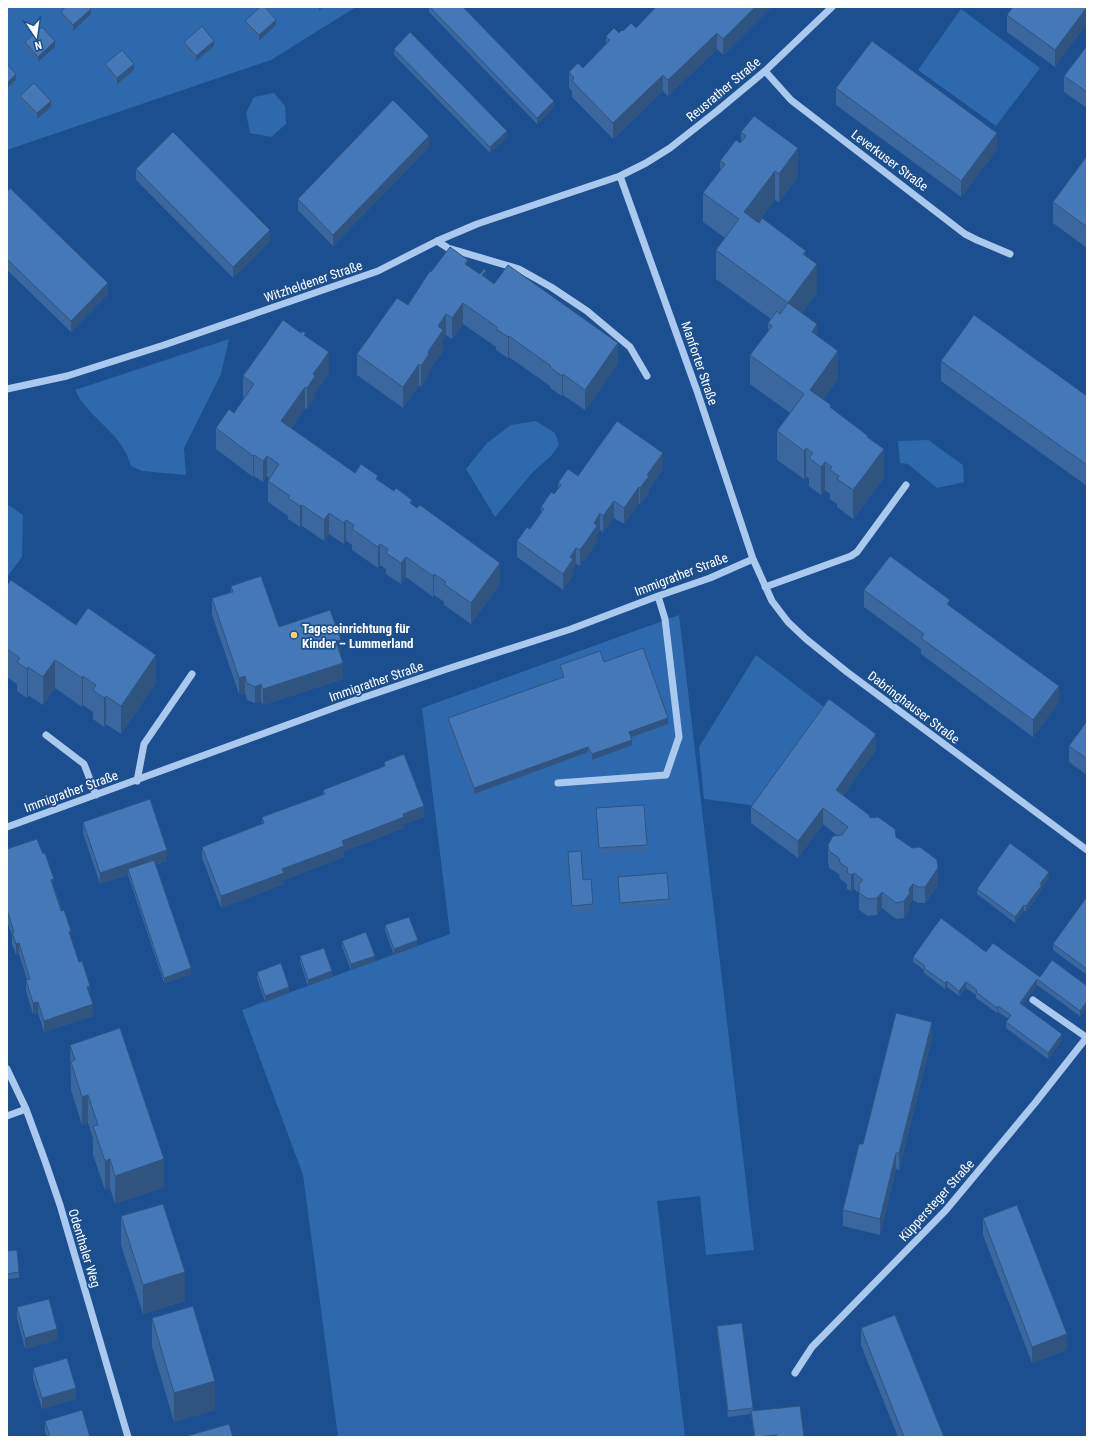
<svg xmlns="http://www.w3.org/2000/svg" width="1094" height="1444" font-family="'Roboto Condensed',sans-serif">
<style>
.green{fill:#2e69ad}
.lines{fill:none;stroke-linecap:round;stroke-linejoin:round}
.minor{stroke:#a9c9ee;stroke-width:7}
.wall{fill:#3a679d}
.shaded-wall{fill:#305480}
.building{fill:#4478b7;stroke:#305480}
.poi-dot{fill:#ffd166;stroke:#1b4f8f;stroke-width:1.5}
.labels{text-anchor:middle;stroke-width:3.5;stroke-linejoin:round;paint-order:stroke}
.street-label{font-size:13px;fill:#fff;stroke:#1b4f8f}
.poi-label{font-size:13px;font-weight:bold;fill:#fff;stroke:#1b4f8f;text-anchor:start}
</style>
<rect width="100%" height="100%" fill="#1b4f8f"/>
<!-- green -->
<path class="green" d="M7 7H356L271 60 7 150Z
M961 9 1040 68 996 126 918 70Z
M274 93 285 106 286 124 271 137 250 133 246 113 254 97Z
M229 339 221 374 184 448 186 475 142 471 131 466C123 437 100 425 83 403 79 399 78 394 75 390Z
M536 421 555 433 559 445 551 456 533 472 495 517 466 469 487 443 511 425Z
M928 440 963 465 964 482 937 488 908 464 900 463 898 441Z
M7 504 23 515 22 557 8 576 7 575Z
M679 615 754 1250 706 1255 700 1196 657 1201 685 1437H338L303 1175 242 1010 450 934 422 708Z
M756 655 828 710 758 806 704 799 699 747Z"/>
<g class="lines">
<!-- minor -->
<path class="minor" d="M765 71 791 100 965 234 977 240 1010 254
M620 176 697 391 753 559 772 601 788 622 806 639 847 672 1087 850
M437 241 448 248 519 269 551 287 587 311 630 347 647 376
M7 389 67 376 164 345 378 271 437 241 477 224 620 176 646 163 670 148 717 111 765 71 832 7
M765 587 851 556 857 552 906 485
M46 735 84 764 96 795
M137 781 144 744 192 674
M558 783 666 775 679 737 665 619 658 596
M7 827 350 702 447 669 571 629 658 596 710 578 753 559
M1033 1000 1086 1037
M7 1069 26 1109 45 1161 60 1205 128 1437
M7 1116 26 1109
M795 1373 812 1347 946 1210 1035 1103 1087 1037"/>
</g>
<!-- wall -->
<path class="wall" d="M316 7H323L319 11Z
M429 7H463L554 107 537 124 429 12Z
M656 7H771L723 55 717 49 668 96 663 91 613 139 572 97V91L569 88V72L583 68 606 45V36L636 28Z
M1087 7 1055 67 1007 32V15Z
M61 12 91 14 73 31 61 17Z
M245 21 276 25 259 41 245 26Z
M25 42 55 47 38 62 25 48Z
M184 42 214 46 196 61 184 47Z
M1087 46V108L1064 92V76Z
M394 49 507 137 490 153 394 55Z
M105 64 134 70 117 84 105 69Z
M836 88 997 150 961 197 836 105Z
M20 96 51 107 37 119 20 101Z
M741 132 798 177 779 202 775 200 758 222 806 256 817 293 802 313 817 335 838 379 823 399 831 408 868 438 884 478 853 519 837 507V504L830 499V494L825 490 821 495 809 486V479L806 476 804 479 777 460V431L790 413 750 384V355L768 331V323L771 319 716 279V250L725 238 703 222V193L720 171V161L741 142Z
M429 147 333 246 298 210V199Z
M1087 156V248L1053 223V202Z
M136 169 270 241 233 278 136 180Z
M7 192 108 294 71 332 7 270Z
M468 266 486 278 618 364 585 410 563 395 562 396 550 388V386L509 357 508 358 496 350V347L463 324 452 339 446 335 443 339V351L429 371V374L421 387 419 385 403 408 357 375V354L408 305 431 272Z
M306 336 329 373 315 393V397L307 409 305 408 291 428 355 473 378 480 412 504 500 584 471 624 444 605V602L440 599 434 595 433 597 406 577 401 584 386 574V569L380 565 378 568 352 550V545L346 541 344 544 329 534 324 541 302 526 300 527 288 519V516L268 502V481L269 478 267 476 263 482 254 476 253 477 216 449V428L234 413 244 398 243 397V376Z
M941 361 1087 396V486L941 381Z
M663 469 649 489V493L640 504 639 503 624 524 614 518 603 532 600 530 597 534V542L580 566 576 564 573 568V576L563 590 517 557V541L530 529 541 513V507L558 490V483L578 476Z
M7 585 156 683 121 734 106 724 104 727 93 719V712L83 705 82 707 55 688 43 705 28 695 27 698 17 691V684L7 677Z
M231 586 279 627 341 656 343 679 263 705 261 701 255 703 247 700 245 693 239 694 212 615V598L231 592Z
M864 590 950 606 1059 702 1033 737 921 654V649L864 607Z
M604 662 668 724 631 737 632 745 592 760 588 752 474 794 448 724V718L562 677 560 671V665Z
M1087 721V775L1069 762V746Z
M876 750 843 796 870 818 896 837 938 885 925 903H918L913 900 910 903V909L904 918 896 919 882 908 877 915 868 916 859 910V893L854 889 851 891 847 889V884L840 879 839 874 829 868 828 861V845L838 836 823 824 798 858 751 823V807Z
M384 762 424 817 404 824V828L344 851V857L284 880V884L221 908 202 858V847L262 824V817L323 795V790L384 767Z
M596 808 647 845V851L599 854Z
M83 822 167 861 156 865 191 974 164 983 128 875 100 884 83 833Z
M7 849 54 887 90 996 93 1016 44 1032 38 1013 33 1014 26 991V980H27L19 954 16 955 12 944V935L7 921Z
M568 852 583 880 593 904V910L572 912Z
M618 877 669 899V905L620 908Z
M1049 877 1042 887V890L1026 912 1024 910 1015 923 977 894V889Z
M1087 899V975L1053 950V944Z
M385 925 418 946 394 955 385 931Z
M342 941 375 961 351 970 342 947Z
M986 952 1040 977 1087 986V1006L1080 1016 1037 985 1022 1005 1062 1040 1048 1059 1006 1028V1022L1009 1019 998 1012 997 1013 976 998V995L966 988 959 996 947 987 945 989 924 973V970L913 962V957Z
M300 956 332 977 308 986 300 962Z
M257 972 289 993 265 1002 257 978Z
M932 1038 899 1170 896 1169 880 1235 843 1226V1210L863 1144Z
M70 1045 164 1187 115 1204 110 1188 105 1190 93 1155V1138L88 1123 82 1125 71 1090Z
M121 1216 185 1301 143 1314 121 1245Z
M983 1218 1067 1350 1032 1363 983 1235Z
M7 1251 19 1272V1278L7 1279Z
M17 1307 57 1340 25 1349 17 1318Z
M152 1318 215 1410 174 1422 152 1347Z
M717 1326 753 1408V1411L804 1437H754L751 1414 728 1417 717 1332Z
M861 1328 944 1437H898L861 1345Z
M33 1368 76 1399 42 1409 33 1379Z
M45 1421 90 1437H47L45 1432Z"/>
<!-- shaded-wall -->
<path class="shaded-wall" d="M319 7H323L319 11Z
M755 7H771L723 55V39Z
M1087 7V23L1055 67V50Z
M91 9V14L73 31V25Z
M276 20V25L259 41V35Z
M717 33V49L668 96V80Z
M55 41V47L38 62V57Z
M214 41V46L196 61V56Z
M134 64V70L117 84V78Z
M16 74V80L7 88V83Z
M663 75V91L613 139V123Z
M51 101V107L37 119V113Z
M554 101V107L537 124V118Z
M507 131V137L490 153V147Z
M997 133V150L961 197V181Z
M429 136V147L333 246V235Z
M798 148V177L779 202V174Z
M775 171V200L744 240V212Z
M270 230V241L233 278V267Z
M806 251V279L817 264V293L788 332V303L803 254Z
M468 260V281L465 264Z
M486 270V290L482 275Z
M108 283V294L71 332V321Z
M463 303V324L452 339V318Z
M446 314V335L443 339V351L429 371V374L421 387V366L428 352 438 326Z
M817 324V353L812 332Z
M509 336V357L508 358V337Z
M618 343V364L585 410V390Z
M838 351V379L810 418V390Z
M329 352V373L315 393V397L307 409V388L313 374Z
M419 364V385L403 408V387Z
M563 374V395L562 396V376Z
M305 387V408L281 441V421Z
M806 448V476L804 479V451Z
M884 449V478L853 519V490Z
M663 453V469L649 489V493L640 504V488L647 475Z
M254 455V476L253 477V456Z
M267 456V476L263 482V461Z
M825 462V490L821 495V467Z
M639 487V503L624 524V508Z
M614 501V518L603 532V516Z
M302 505V526L300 527V506Z
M329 513V534L324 541V520Z
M600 513V530L597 534V542L580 566V550L594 523Z
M346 520V541L344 544V523Z
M380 544V565L378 568V547Z
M576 548V564L573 568V576L563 590V574L570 557Z
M406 557V577L401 584V563Z
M500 563V584L471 624V603Z
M434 574V595L433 597V576Z
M950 600V616L947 604Z
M341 640V656L336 658V641Z
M156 655V683L121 734V706Z
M55 660V688L43 705V677Z
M343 663V679L263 705V689Z
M28 667V695L27 698V669Z
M83 676V705L82 707V678Z
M245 676V693L239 694V678Z
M261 684V701L255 703V687Z
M1059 686V702L1033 737V720Z
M106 696V724L104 727V698Z
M668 718V724L629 738V732Z
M876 734V750L836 806V790Z
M632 740V745L592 760V754Z
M588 747V752L474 794V788Z
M424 806V817L404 824V828L344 851V857L284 880V884L221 908V896L282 869 342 841 403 814Z
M823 808V824L798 858V841Z
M167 850V861L129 874 128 869V875L100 884V873Z
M938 868V885L925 903V887Z
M1049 872V877L1042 887V890L1026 912V906L1040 884Z
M854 873V889L851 891V875Z
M54 879V890L51 880Z
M913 884V900L910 903V909L904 918V901L909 889Z
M882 892V908L877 915V898Z
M1024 905V910L1015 923V917Z
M71 931V942L69 932Z
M418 940V946L394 955V949Z
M19 943V954L16 955V944Z
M375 956V961L351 970V964Z
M191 968V974L164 983V978Z
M332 971V977L308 986V980Z
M1037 979V985L1020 1009V1003Z
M947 981V987L945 989V983Z
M966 982V988L959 996V991Z
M90 986V997L87 987Z
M289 987V993L265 1002V996Z
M1087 1001V1006L1080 1016V1011Z
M38 1002V1013L33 1014V1003Z
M93 1004V1016L44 1032V1021Z
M998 1006V1012L997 1013V1008Z
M932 1022V1038L899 1170V1153Z
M1062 1034V1040L1048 1059V1053Z
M88 1095V1123L82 1125V1097Z
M896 1153V1169L880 1235V1219Z
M110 1159V1188L105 1190V1161Z
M164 1159V1187L115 1204V1176Z
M185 1272V1301L143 1314V1285Z
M57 1329V1340L25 1349V1338Z
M1067 1334V1350L1032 1363V1347Z
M215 1381V1410L174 1422V1393Z
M76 1388V1399L42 1409V1398Z"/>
<!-- building -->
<path class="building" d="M65 7H89L91 9 73 25 61 12Z
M260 7H265L276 20 259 35 245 21Z
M430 7H463L554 101 537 118Z
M656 7H755L723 39 717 33 668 80 663 75 613 123 572 81 574 78 569 72 578 63 583 68 610 40 606 36 614 28 619 33 622 30 623 31 631 23 636 28Z
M1013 7H1087L1055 50 1007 15Z
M202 26 214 41 196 56 184 42Z
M42 27 55 41 38 57 25 42Z
M410 32 507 131 490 147 394 49Z
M872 41 997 133 961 181 836 88Z
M1087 46V92L1064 76Z
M122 50 134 64 117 78 105 64Z
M7 64 16 74 7 83Z
M34 83 51 101 37 113 20 96Z
M393 100 429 136 333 235 298 199Z
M754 116 798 148 779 174 775 171 744 212 759 223 762 218 806 251 803 254 817 264 788 303 716 250 739 219 703 193 725 164 720 161 736 140 740 143 746 136 741 132Z
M173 132 270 230 233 267 136 169Z
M1087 156V227L1053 202Z
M10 188 108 283 71 321 7 259V192Z
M450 247 468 260 465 264 480 274 484 269 486 270 482 275 494 284 508 265 618 343 585 390 563 374 562 376 550 367 551 366 509 336 508 337 496 329 497 327 463 303 452 318 446 314 438 326 443 330 428 352 429 354 421 366 419 364 403 387 357 354 397 298 408 305 430 271 431 272Z
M788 303 817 324 812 332 838 351 810 390 831 405 830 407 868 436 867 437 884 449 853 490 837 479 839 476 830 470 832 467 825 462 821 467 809 458 813 453 806 448 804 451 777 431 804 394 750 355 772 326 768 323 777 311 780 314Z
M974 315 1087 396V465L941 361Z
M283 320 301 333 302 331 306 333 304 335 329 352 313 374 315 376 307 388 305 387 281 421 355 473 361 464 378 476 376 479 394 491 396 488 412 500 410 503 417 508 420 505 500 563 471 603 444 584 446 582 434 574 433 576 406 557 401 563 386 553 388 549 380 544 378 547 352 529 354 525 346 520 344 523 329 513 324 520 302 505 300 506 288 498 290 496 268 481 279 464 267 456 263 461 254 455 253 456 216 428 229 409 234 413 254 384 243 376Z
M617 421 663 453 647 475 649 476 640 488 639 487 624 508 614 501 603 516 600 513 594 523 597 526 580 550 576 548 570 557 573 559 563 574 517 541 527 527 530 529 544 509 541 507 551 492 554 494 561 485 558 483 568 469 578 476Z
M890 556 950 600 947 604 1059 686 1033 720 921 638 924 634 864 590Z
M261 576 279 627 330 610 341 640 336 641 343 663 263 689 261 684 255 687 247 683 245 676 239 678 212 598 233 592 231 586Z
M11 580 76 625 88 608 156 655 121 706 106 696 104 698 93 690 96 685 83 676 82 678 55 660 43 677 28 667 27 669 17 662 20 658 7 649V585Z
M643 648 668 718 629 732 632 740 592 754 588 747 474 788 448 718 564 677 560 665 600 651 604 662Z
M829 699 876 734 836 790 869 815 870 818 878 817 895 829 896 837 912 848 920 847 937 860 938 868 925 887H918L913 884 909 889 910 893 904 901 896 903 882 892 877 898 868 899 859 893V884L863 880 854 873 851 875 847 872 848 868 840 863 839 858 829 851 828 845 833 836 842 835 848 827 823 808 798 841 751 807Z
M1087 721V759L1069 746Z
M404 754 424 806 403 814 404 817 342 841 344 846 282 869 284 873 221 896 202 847 264 823 262 817 325 794 323 790 385 766 384 762Z
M150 799 167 850 100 873 83 822Z
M644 805 647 845 599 848 596 808Z
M37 839 43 854 45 853 54 879 51 880 61 911 64 910 71 931 69 932 79 962 82 961 90 986 87 987 93 1004 44 1021 38 1002 33 1003 26 980 30 979 19 943 16 944 12 933 14 932 7 910V849Z
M1010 843 1049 872 1040 884 1042 885 1026 906 1024 905 1015 917 977 889Z
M581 851 583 880 591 879 593 904 572 906 568 852Z
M154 860 191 968 164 978 128 869Z
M667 873 669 899 620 903 618 877Z
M1086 898 1087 899V969L1053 944Z
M409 917 418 940 394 949 385 925Z
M941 918 986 952 993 943 1040 977 1052 960 1087 986V1001L1080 1011 1037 979 1020 1003 1062 1034 1048 1053 1006 1022 1011 1015 998 1006 997 1008 976 992 977 990 966 982 959 991 947 981 945 983 924 968 925 966 913 957Z
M366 932 375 956 351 964 342 941Z
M324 948 332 971 308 980 300 956Z
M281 963 289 987 265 996 257 972Z
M896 1013 932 1022 899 1153H896L880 1219 843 1210 859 1144H863Z
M120 1028 164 1159 115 1176 110 1159 105 1161 93 1126 98 1125 88 1095 82 1097 71 1062 75 1060 70 1045Z
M163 1204 185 1272 143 1285 121 1216Z
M1017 1205 1067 1334 1032 1347 983 1218Z
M17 1250 19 1272 7 1274V1251Z
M49 1299 57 1329 25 1338 17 1307Z
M193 1306 215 1381 174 1393 152 1318Z
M895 1315 944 1437H904L861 1328Z
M742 1323 753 1408 728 1411 717 1326Z
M67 1358 76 1388 42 1398 33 1368Z
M800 1406 804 1437H778L777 1435 755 1437 751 1411Z
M82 1410 90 1437H50L45 1421Z
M229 1424 233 1437H187V1436Z"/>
<!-- markers -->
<circle class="poi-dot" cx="294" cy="635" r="4"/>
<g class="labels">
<!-- street labels -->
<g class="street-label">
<text transform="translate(723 89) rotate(-40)" y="5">Reusrather Straße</text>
<text transform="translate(890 160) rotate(37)" y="5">Leverkuser Straße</text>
<text transform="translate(313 281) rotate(-19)" y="5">Witzheldener Straße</text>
<text transform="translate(700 363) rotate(71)" y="5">Manforter Straße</text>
<text transform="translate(681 574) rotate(-21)" y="5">Immigrather Straße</text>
<text transform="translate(376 681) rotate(-19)" y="5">Immigrather Straße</text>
<text transform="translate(914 707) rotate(37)" y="5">Dabringhauser Straße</text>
<text transform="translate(71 791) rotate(-20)" y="5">Immigrather Straße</text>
<text transform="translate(936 1200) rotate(-48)" y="5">Küppersteger Straße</text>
<text transform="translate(85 1248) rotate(73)" y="5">Odenthaler Weg</text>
</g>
<!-- poi labels -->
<g class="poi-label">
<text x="302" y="633">Tageseinrichtung für<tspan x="302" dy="15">Kinder – Lummerland</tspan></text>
</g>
</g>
<!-- border -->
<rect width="1094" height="1444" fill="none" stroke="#ffffff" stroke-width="16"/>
<!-- north arrow -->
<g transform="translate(36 36) rotate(167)" stroke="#1b4f8f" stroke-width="3" paint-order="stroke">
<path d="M0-3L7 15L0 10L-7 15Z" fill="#ffffff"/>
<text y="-6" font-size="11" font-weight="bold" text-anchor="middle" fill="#ffffff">N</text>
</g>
</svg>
